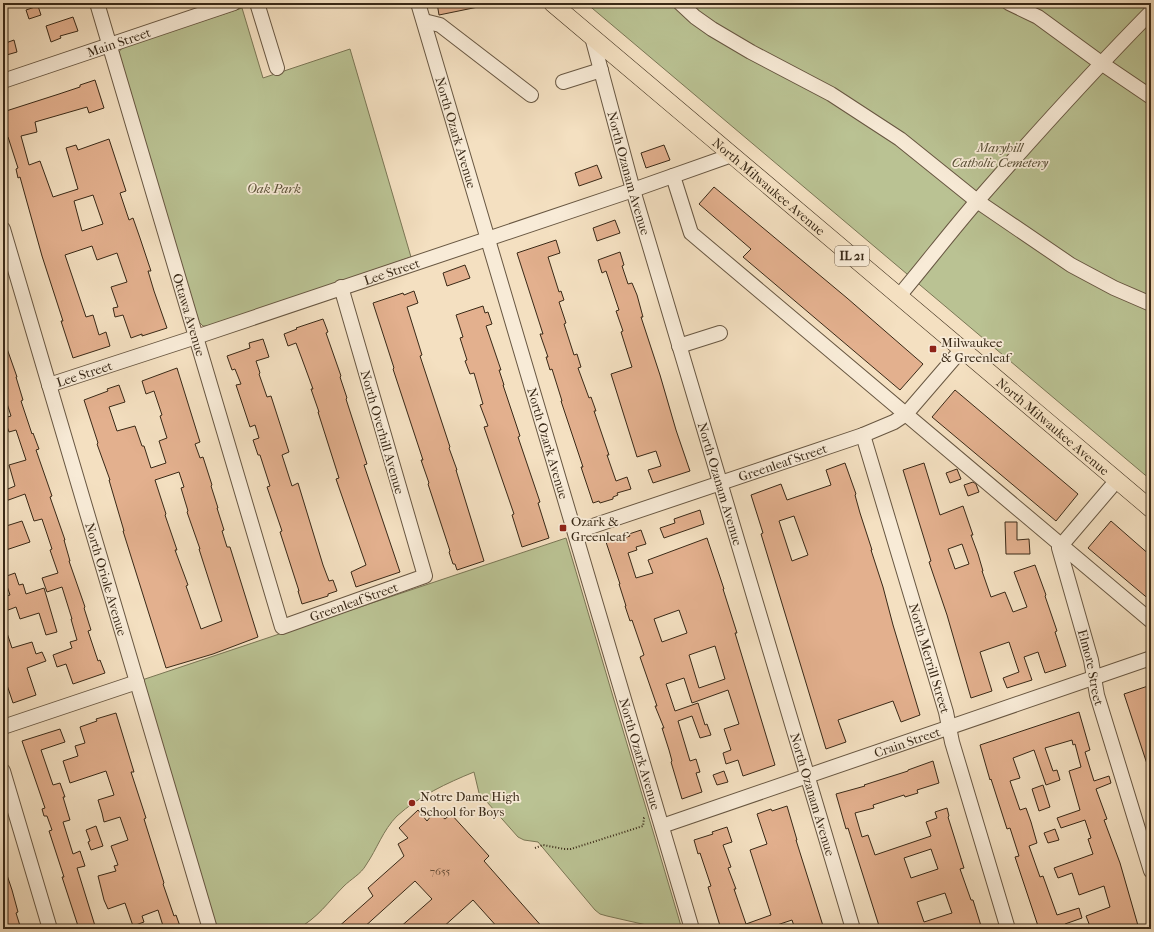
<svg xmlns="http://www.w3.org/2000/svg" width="1154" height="932" font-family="'IM FELL French Canon',serif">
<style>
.green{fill:#bac293;stroke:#7a7655}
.building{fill:#e3b08e;stroke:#392917;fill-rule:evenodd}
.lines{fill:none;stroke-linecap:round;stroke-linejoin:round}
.minor-casing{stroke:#685742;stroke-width:16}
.major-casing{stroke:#392917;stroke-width:18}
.path{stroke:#392917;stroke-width:2;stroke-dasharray:1 2;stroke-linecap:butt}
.minor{stroke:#f8ebd7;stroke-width:14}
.major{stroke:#f4e0c1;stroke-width:17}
.poi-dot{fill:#8f2418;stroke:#f8ebd7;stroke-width:1.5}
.labels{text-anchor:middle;stroke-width:3.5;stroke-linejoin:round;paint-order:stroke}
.number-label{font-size:11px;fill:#644b35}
.shield{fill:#f8ebd7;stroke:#726351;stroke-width:1}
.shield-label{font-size:12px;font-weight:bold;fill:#392917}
.street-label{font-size:13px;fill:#392917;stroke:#f8ebd7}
.park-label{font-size:13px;font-style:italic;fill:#594f36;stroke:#f8ebd7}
.poi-label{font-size:13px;fill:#392917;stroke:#f8ebd7;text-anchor:start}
</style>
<rect width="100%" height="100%" fill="#f4e0c1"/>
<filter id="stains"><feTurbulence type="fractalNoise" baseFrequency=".005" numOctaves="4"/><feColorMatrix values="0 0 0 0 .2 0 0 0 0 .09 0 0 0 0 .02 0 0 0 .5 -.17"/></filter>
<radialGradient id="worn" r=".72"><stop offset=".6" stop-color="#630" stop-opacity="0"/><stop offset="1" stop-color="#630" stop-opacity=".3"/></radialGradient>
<!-- green -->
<path class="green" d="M586 3H1151V480Z
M242 8 263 78 350 49 411 257 211 326H203L199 322 118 54 121 49 126 46Z
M566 538 681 926 672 929H664L607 916 600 914 595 910 538 842 524 840 518 837 479 793 474 772C447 783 419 796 397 816 383 830 377 849 366 865 361 874 351 879 344 886 328 902 318 918 297 929H217L142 680Z"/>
<!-- building -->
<path class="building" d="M437 3H478V7L439 15Z
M38 6 41 15 29 19 26 10Z
M73 17 78 31 60 36 61 38 51 42 46 26Z
M14 40 17 52 3 56V44Z
M95 80 104 108 89 113 87 107 35 122 37 132 21 136 29 165 40 161 53 197 78 189 66 148 76 145 78 150 109 139 126 191 120 193 129 220 133 218 140 238 151 271H148L154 291 167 328 142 336V334L131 338 123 315 115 317 113 308 118 307 111 287 127 282 117 253 97 260 92 246 65 255 86 317 93 315 99 335 106 332 110 346 73 358 61 321H63L42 256 20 177 18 178 16 169 18 168 8 137 6 138 3 129V112L59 94 80 87V85ZM93 195 103 224 82 231 74 201Z
M664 145 670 160 646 168 641 153Z
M597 165 602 178 579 186 575 173Z
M714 187 847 298 923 364 900 390 743 257 751 249 699 204Z
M615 220 620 233 597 241 593 228Z
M556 240 560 253 548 257 559 292 561 291 564 300 559 302 566 323 564 324 574 355 577 354 581 367 578 368 589 398 591 397 596 411H594L609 455H607L616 481 627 477 631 489 617 493 618 495 613 497V499L600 503 599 501 593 503 581 467H583L561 401H562L552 369 550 370 546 357H548L540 334H543L517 253Z
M620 252 624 265 622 266 628 284 632 283 637 295 643 317H641L660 375 676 430 690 471 653 483 648 470 661 466 656 451 637 457 611 374 632 367 621 332 623 331 616 311 619 310 606 271 602 273 598 260Z
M465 265 470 278 447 286 443 273Z
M414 291 418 303 407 307 422 355 420 356 450 447 449 448 457 470H456L484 561 457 570 455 564H453L449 552 450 551 428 484 429 483 421 460H423L393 369 394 368 373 303 403 293 404 295Z
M483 306 485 313 488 312 492 324 486 326 501 370H499L504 385H503L520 436 518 437 540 502 538 503 549 538 522 547 512 515 514 514 484 427 488 426 480 405 483 404 474 373 470 374 465 361 467 360 460 338 463 337 456 315Z
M323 319 328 332 326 333 341 376 340 377 347 398 346 399 367 464 364 465 400 572 356 587 351 572 366 565 336 479 339 478 318 412H319L311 389H313L302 359 296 343 288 346 284 334 297 329 296 328Z
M263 339 269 357 256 361 260 373 259 374 267 397 271 396 289 452 282 455 292 486 298 483 323 565 329 581 333 580 337 591 328 594V596L302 604 298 591H299L280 532 282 531 267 487 270 486 260 455H258L253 440 259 438 255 425 250 427 236 385 241 384 235 369 232 370 227 356 250 348 249 343Z
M3 340H4L17 377H16L23 400 21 401 32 434 33 433 39 449 36 450 52 496 50 497 65 540H64L70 561H69L85 607 84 608 91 630 88 631 98 661 100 660 105 673 73 684 66 664 57 667 53 655 72 648 70 642 77 640 71 619H72L62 587 47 592 42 578 58 573 50 550 52 549 42 519 34 521 25 494 3 502V491L15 486 9 465 26 460 16 430 9 432 4 418 11 416 3 391Z
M177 368 200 442 195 444 200 458 203 457 212 485 211 486 218 508H217L224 530 222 531 227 547H230L258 637 213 654 166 668 123 531H124L109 480H110L97 444 98 443 84 400 108 391 107 389 119 385 125 402 109 407 117 431 135 426 142 446H144L151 468 166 463 159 441 167 438 160 416 162 415 154 391 146 394 142 381ZM179 472 184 487 181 488 188 511 187 512 200 549H199L222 621 201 629 186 586 188 585 175 550H177L165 515 166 514 155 480Z
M955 390 1078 494 1056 521 932 417Z
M845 463 856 494 855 495 860 513 872 550H871L883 587 893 625 920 715 901 722 893 701 838 720 846 742 826 749 761 534 763 533 751 495 781 484 787 500 831 485 826 470ZM794 516 808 555 792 561 779 521Z
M924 463 940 515 963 506 973 535H971L978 554 983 571H982L991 597 1005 592 1013 612 1027 607 1014 572 1035 565 1046 595 1045 596 1057 631 1055 632 1066 666 1045 673 1038 652 1024 657 1032 680 1007 688 1003 678 1019 672 1009 642 980 652 992 691 971 698 947 615 929 562 931 561 903 470ZM962 544 969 564 955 569 948 549Z
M957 469 961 479 950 483 946 473Z
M973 482 976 484 979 492 968 496 964 485Z
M700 510 704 524 664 538 660 528 675 523 674 519Z
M22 521 30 542 3 551V527Z
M1111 521 1151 556V601L1088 548Z
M1005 522H1017V540L1029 539 1030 554H1006Z
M641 530 646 544 636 547 637 550 628 553 636 578 653 573 648 560 707 538 724 589H723L737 633H735L775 765 743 776 738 760 726 764 723 753 731 750 724 729 739 724 728 690 692 703 684 678 666 684 675 711 698 703 705 725 707 724 711 735 700 738 692 716 678 721 690 761 696 759 700 772 696 773 702 792 682 799 671 762 672 761 669 750 662 728H664L655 706H657L640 657 644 655 632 620 630 621 625 606H626L619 584H620L606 542 615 539V541L630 536 629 534ZM679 610 687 633 662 642 654 619ZM715 646 725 679 699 688 689 655Z
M15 573 19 585 23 584 26 594 44 588 57 632 46 635 39 613 20 619 16 607 3 612V597L10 595 4 577Z
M5 627 12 648 32 642 36 654 42 652 46 661 27 668 36 695 13 703 3 673V628Z
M1148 686 1151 696V773H1150L1124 694Z
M1079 712 1090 750 1085 752 1094 781 1109 776 1111 783 1096 789 1107 819 1104 820 1120 863 1139 929H1091L1086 916 1110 907 1104 886 1079 895 1072 873 1058 878 1054 868 1093 854 1088 839 1091 838 1085 820 1061 828 1057 818 1080 810 1069 771 1081 767 1075 744 1073 745 1072 740 1045 748 1053 771 1057 770 1060 780 1046 785 1034 750 1013 758 1020 778 1010 781 1020 810 1026 808 1031 822 1037 843 1029 846 1040 877 1043 876 1057 915 1079 908 1082 918 1065 924 1067 929H1039L1015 857 1019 856 1010 828 1007 829 991 779 990 780 980 745Z
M116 713 134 772H131L146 818 144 819 164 883 163 884 174 916 176 915 181 929H164L158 910 142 916 144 922 133 926 125 903 108 909 104 900 98 876 116 871 114 866 118 865 111 846 128 840 120 817 104 822 102 813 98 800 114 795 106 771 70 783 63 761 78 756 75 746 85 743 80 727 97 721 96 719Z
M60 729 65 742 41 750 53 785 60 783 65 797H63L70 820 63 822 73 854 80 851 85 866 77 868 96 929H79L62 877H64L49 831 52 830 47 816H44L42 809 45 808 22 741Z
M933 761 939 783 917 790 918 793 905 797 904 795 873 805 874 808 855 813 862 837 868 835 875 855 931 836 926 822 937 818 935 812 947 808 949 816 948 817 964 868 960 869 971 900H973L982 929H880L848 828 846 829 836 794 865 786 864 785 908 771V770ZM931 849 938 869 911 878 904 858ZM945 893 952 913 924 922 917 902Z
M724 771 728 782 717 785 713 775Z
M1043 785 1050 807 1039 811 1032 789Z
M787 806 797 840H796L824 929H795L792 920 765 929H721L708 887 711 886 700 853 698 854 694 840 713 834 712 832 727 827 732 842 723 845 731 867 728 868 736 889H734L746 924 771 915 750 850 767 844 757 814 771 809 772 811Z
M418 810 427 821 435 811 445 819 451 814 489 856 484 861 544 929H499L473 900 441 929H398L432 899 415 881 362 929H336L373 896 368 888 404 856 398 844 408 838 399 828Z
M96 826 103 846 91 850 88 842 90 841 86 830Z
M1055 829 1059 840 1048 843 1044 833Z
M3 869H5L12 890 18 912 16 913 21 929H8L3 914Z"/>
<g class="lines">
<defs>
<g id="minor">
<path id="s1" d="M97 3 282 627 425 576 341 287"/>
<path d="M257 3 277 68"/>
<path id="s2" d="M418 3 692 929"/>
<path d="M680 3 695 17 712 29 751 52 831 94 900 139 977 201 1071 265 1114 288 1151 304"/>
<path d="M1009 3 1038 17 1101 63 1151 97"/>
<path d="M424 21 440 25 531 95"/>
<path id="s3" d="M592 37 633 190 853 929"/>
<path id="s4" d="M3 81 234 3"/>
<path d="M563 82 601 70"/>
<path d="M673 176 691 233 1151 621"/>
<path id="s5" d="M3 229 210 929"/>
<path d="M899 296C926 264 951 231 978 200 1034 136 1091 73 1151 12"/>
<path d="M679 346 720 333"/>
<path id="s6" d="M49 385 196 337 633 190 732 155"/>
<path id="s7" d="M863 435 946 712 952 742 1008 929"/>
<path id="s8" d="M1117 480 1059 548 1091 660 1097 695 1151 871"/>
<path id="s9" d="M575 532 863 435 894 422 906 414 962 349"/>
<path d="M3 727 137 682"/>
<path d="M3 771 50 929"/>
<path id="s10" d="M662 826 1151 658"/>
</g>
<g id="major">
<path id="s11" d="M552 3 1151 509"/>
</g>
</defs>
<!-- minor casing -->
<use href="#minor" class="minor-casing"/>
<!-- major casing -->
<use href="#major" class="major-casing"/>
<!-- path -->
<path class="path" d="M535 848 543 845 564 849H571L643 826 644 818 646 817"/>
<!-- minor -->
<use href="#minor" class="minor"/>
<!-- major -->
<use href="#major" class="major"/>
</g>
<!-- markers -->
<g class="poi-dot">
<rect x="929" y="345" width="8" height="8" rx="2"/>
<rect x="559" y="524" width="8" height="8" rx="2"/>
<circle cx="412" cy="803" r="4"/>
</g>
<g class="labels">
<!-- number labels -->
<g class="number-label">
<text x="440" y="875">7655</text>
</g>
<!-- shield labels -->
<rect class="shield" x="835" y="246" width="34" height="20" rx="3"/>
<g class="shield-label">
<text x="852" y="260">IL 21</text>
</g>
<!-- street labels -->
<g class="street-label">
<text dy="5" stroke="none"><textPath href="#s4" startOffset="122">Main Street</textPath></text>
<text dy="5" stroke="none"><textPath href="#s2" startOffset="135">North Ozark Avenue</textPath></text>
<text dy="5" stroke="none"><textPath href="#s3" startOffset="141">North Ozanam Avenue</textPath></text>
<text dy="5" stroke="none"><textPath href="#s11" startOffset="284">North Milwaukee Avenue</textPath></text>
<text dy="5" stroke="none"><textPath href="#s6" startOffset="361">Lee Street</textPath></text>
<text dy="5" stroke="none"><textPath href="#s1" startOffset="325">Ottawa Avenue</textPath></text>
<text dy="5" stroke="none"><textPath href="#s6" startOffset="37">Lee Street</textPath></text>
<text dy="5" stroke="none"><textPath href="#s11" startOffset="656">North Milwaukee Avenue</textPath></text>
<text transform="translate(383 432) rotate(74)" y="5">North Overhill Avenue</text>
<text dy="5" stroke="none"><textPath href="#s2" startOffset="459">North Ozark Avenue</textPath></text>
<text dy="5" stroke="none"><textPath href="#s9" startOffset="219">Greenleaf Street</textPath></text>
<text dy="5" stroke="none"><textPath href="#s3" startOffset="465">North Ozanam Avenue</textPath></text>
<text dy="5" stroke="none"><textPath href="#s5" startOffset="365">North Oriole Avenue</textPath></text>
<text dy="5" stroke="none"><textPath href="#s1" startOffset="727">Greenleaf Street</textPath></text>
<text dy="5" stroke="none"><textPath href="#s7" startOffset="233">North Merrill Street</textPath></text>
<text dy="5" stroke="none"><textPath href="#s8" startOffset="213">Elmore Street</textPath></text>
<text dy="5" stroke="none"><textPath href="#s10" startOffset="259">Crain Street</textPath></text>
<text dy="5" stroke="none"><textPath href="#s2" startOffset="783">North Ozark Avenue</textPath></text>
<text dy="5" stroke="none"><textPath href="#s3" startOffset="789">North Ozanam Avenue</textPath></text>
</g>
<!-- park labels -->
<g class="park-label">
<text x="1000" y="152">Maryhill<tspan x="1000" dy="15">Catholic Cemetery</tspan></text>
<text x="274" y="193">Oak Park</text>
</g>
<!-- poi labels -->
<g class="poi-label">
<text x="941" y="347">Milwaukee<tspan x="941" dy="15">&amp; Greenleaf</tspan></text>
<text x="571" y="526">Ozark &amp;<tspan x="571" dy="15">Greenleaf</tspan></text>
<text x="420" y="801">Notre Dame High<tspan x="420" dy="15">School for Boys</tspan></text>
</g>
</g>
<!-- margin -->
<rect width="1154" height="932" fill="none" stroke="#f4e0c1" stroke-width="16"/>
<rect x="4" y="4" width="1146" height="924" fill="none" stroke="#392917" stroke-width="2"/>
<rect x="8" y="8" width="1138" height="916" fill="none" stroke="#392917"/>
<rect width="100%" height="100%" filter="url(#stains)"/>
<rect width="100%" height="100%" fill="url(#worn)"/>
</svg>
